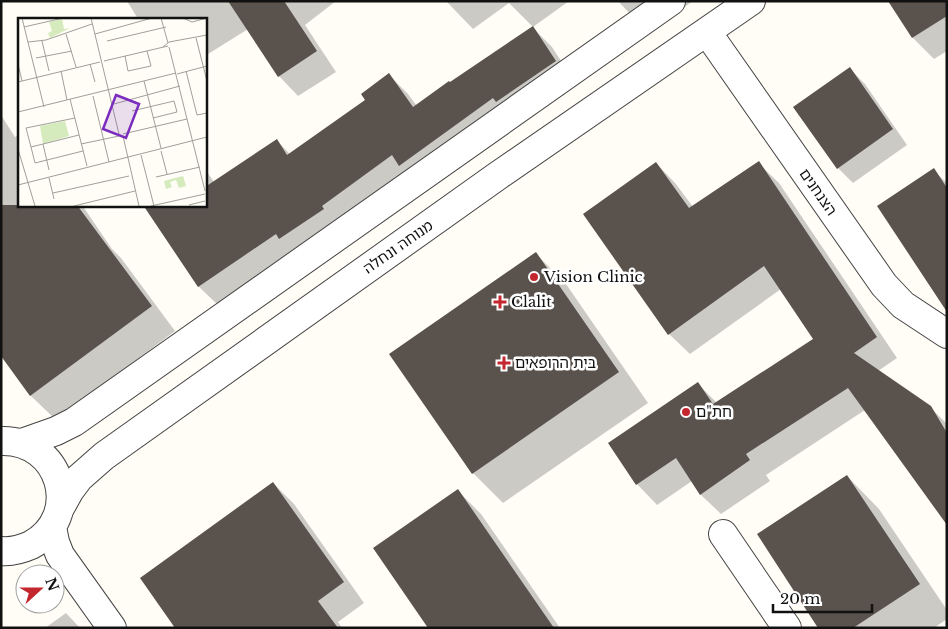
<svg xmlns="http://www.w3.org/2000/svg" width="948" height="629" font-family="'Libre Baskerville','Noto Sans Hebrew',serif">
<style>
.shadow{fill:#0003}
.building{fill:#5a524d}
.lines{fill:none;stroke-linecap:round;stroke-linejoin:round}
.minor-casing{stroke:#444;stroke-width:30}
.minor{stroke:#fff;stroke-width:28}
.poi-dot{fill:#c4262e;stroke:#fff;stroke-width:2}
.labels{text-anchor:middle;stroke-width:5;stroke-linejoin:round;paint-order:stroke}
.street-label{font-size:15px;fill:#111;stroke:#fff}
.poi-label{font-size:15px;fill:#111;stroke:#fff;text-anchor:start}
.inset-road{fill:none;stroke:#a09f9a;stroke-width:1}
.view{fill:#7b2cbf;fill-opacity:0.15;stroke:#7b2cbf;stroke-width:2.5}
.inset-edge{fill:none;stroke:#111;stroke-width:2.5}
</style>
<rect width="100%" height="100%" fill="#fffdf5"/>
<!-- shadow -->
<path class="shadow" d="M127 1H336L305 25 336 72 298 96 279 76 248 29 205 56V19H138Z
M446 1H569L533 27 509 3 473 29Z
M618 1H693L648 33Z
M890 1H947V51L934 59 913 38Z
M533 28 552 47 574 81 218 305 199 287 144 205H205V169L214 182 277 141 290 154 367 100 389 75 408 94 417 106Z
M850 69 865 84 907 145 853 183 838 168Z
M1 115 15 137 19 135V205H82L112 249 121 258 175 331 56 420 31 396 1 355Z
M656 163 676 184 693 207 758 163 779 183 897 358 878 371 930 407 947 424V521L865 410 766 475 770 481 721 514 700 494 692 481 657 505 637 484 698 384 717 403 815 339 781 289 690 354 669 334Z
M933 170 947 183V304Z
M536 254 566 284 648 403 503 503 473 473 391 354Z
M847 476 879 509 947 610V619L934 628H820Z
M273 483 294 504 364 603 338 622 342 628H176Z
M458 491 481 514 560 628H430Z
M66 613 80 628H45Z"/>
<!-- building -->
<path class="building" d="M228 1H284L317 51 278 77Z
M888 1H947V16L912 38Z
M533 26 556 61 496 102 493 98 399 166 392 155 322 206 324 209 279 239 276 234 198 287 143 205H205V187L277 139 287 155 365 100 361 94 389 73 413 107 449 81 450 82Z
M850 67 893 129 837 169 793 107Z
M759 161 877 337 854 353 931 406 947 433V525L848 388 746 454 750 460 700 495 676 458 636 485 608 443 698 382 713 404 813 339 764 266 668 335 583 214 656 162 689 208Z
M934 168 947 188V312L877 206Z
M1 205H77L152 306 30 396 1 356Z
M536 252 619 372 472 474 389 354Z
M847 475 920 584 853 628H818L757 534Z
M273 482 344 582 318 601 338 628H175L140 578Z
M458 489 554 628H428L373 548Z"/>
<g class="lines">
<defs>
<path id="minor" d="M707 32 884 285 903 305 947 334
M1 441C61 439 84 516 31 545 22 549 11 552 1 551
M22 443 56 431 74 422 671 1
M60 508 70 490 79 478 104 456 496 177 751 1
M52 527 55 542 60 555 112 628
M723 534 787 628"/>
</defs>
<!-- minor casing -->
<use href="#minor" class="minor-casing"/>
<!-- minor -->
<use href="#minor" class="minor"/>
</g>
<!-- markers -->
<g class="poi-dot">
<circle cx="534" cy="277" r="5"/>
<path d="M497.5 294.5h5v5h5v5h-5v5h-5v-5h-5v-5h5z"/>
<path d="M501.5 355.5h5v5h5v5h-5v5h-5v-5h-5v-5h5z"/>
<circle cx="686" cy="412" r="5"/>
</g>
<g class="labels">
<!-- street labels -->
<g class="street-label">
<text transform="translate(818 192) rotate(55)" y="5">הצנחנים</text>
<text transform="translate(398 247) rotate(-35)" y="5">מנוחה ונחלה</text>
</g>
<!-- poi labels -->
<g class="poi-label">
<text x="544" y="282">Vision Clinic</text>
<text x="511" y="307">Clalit</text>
<text x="515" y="368">בית הרופאים</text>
<text x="696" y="417">חת"ם</text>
</g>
</g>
<!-- overview -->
<g transform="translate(18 18)">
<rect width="189" height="189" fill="#fffdf5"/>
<path d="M44 1 46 11 52 10 32 20 30 15 34 13 31 4ZM47 103 51 118 25 126 22 108ZM165 158 168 168 161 170 158 162 152 164 154 169 148 171 146 163Z" fill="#d5ebbd"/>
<path class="inset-road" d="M4 0 26 89M73 0 101 116M143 0 150 25M165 0 174 4 189 0M6 9 45 0M48 16 58 49M77 16 134 0M178 20 189 63M24 23 31 53M89 23 148 9M10 24 28 22 74 6M145 29 151 24 189 17M151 29 187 173M107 38 110 53 133 48 129 33M18 40 54 33M86 43 150 28M0 46 4 63M72 46 77 64M43 53 49 82M168 53 179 97 189 95M159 56 189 48M126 63 143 130M0 64 82 44M75 78 91 144M52 81 69 148M96 86 162 68M114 93 156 83 159 94 135 100M0 94 158 55M57 100 8 110 13 129 17 145 65 133M105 116 169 101M105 118 121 188M25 126 31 152M63 126 101 118M13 129 61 117M0 131 17 188M143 133 149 156M123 137 136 188M138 159 182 149M31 160 36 181M0 167 189 119M35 175 111 158M171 187 187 183M56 188 117 173M133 188 187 176"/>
<path class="view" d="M98 77 121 86 108 120 85 111Z"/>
<rect width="189" height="189" class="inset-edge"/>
</g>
<!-- border -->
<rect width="948" height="629" fill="none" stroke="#111111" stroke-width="5"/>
<!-- north arrow -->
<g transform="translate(40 589) rotate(69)"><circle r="24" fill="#ffffff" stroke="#a0a0a0"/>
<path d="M0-4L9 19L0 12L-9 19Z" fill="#c4262e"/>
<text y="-8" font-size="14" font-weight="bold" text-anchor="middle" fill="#111111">N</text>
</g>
<!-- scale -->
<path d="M773 604v8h99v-8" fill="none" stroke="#111111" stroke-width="2.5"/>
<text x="780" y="604" font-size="15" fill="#111111" stroke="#ffffff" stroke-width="4" paint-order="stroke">20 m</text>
</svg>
